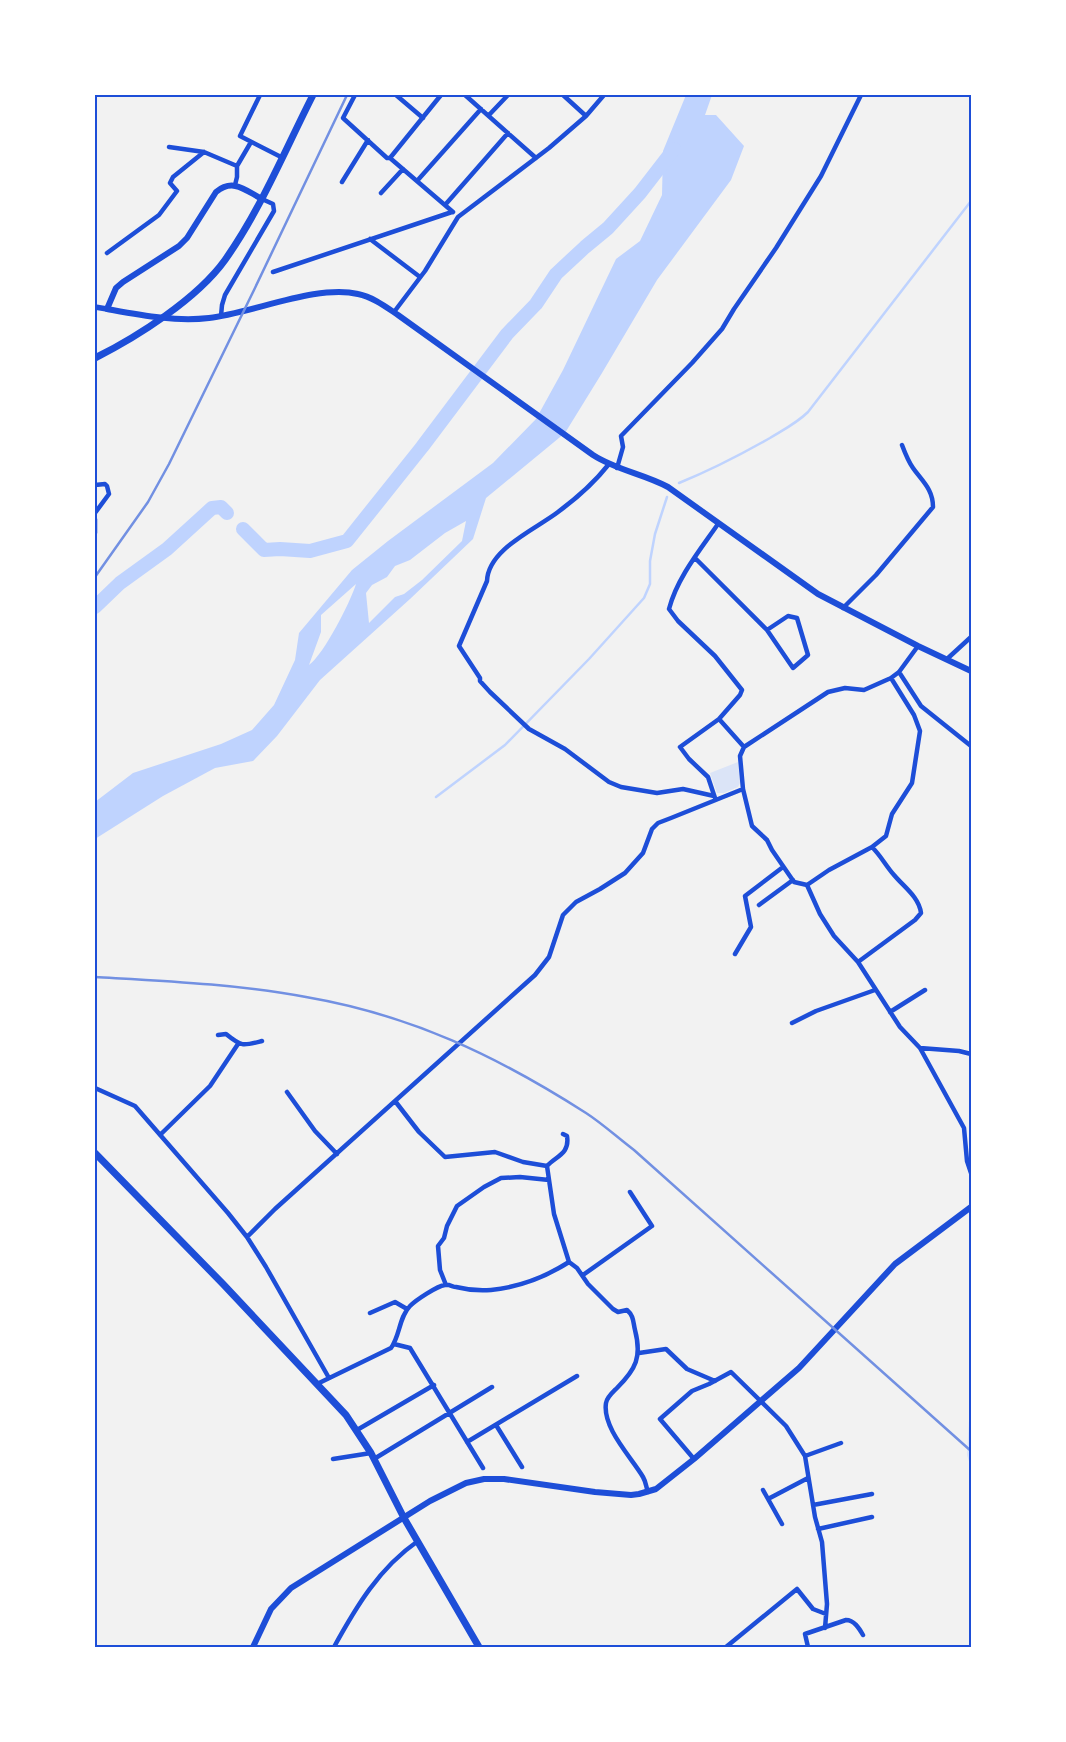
<svg xmlns="http://www.w3.org/2000/svg" width="1066" height="1742" font-family="'PT Serif',serif">
<style>
.green{fill:#dbe4f7}
.water{fill:#bfd3fe;fill-rule:evenodd}
.lines{fill:none;stroke-linecap:round;stroke-linejoin:round}
.stream{stroke:#bfd3fe;stroke-width:2.5}
.river{stroke:#bfd3fe;stroke-width:14}
.minor{stroke:#1d4ed8;stroke-width:4.5}
.tertiary{stroke:#1d4ed8;stroke-width:5.5}
.secondary{stroke:#1d4ed8;stroke-width:6}
.primary{stroke:#1d4ed8;stroke-width:7}
.rail{stroke:#7290e2;stroke-width:2.5}
.neatline{fill:none;stroke:#1d4ed8;stroke-width:2}
</style>
<rect width="100%" height="100%" fill="#f2f2f2"/>
<!-- green -->
<path class="green" d="M738 762 740 783 738 787 724 793H717L710 773Z
M971 1418V1468L967 1455 969 1420Z"/>
<!-- water -->
<path class="water" d="M686 95H712L705 115H716L744 146 731 180 657 280 602 373 565 433 486 498 473 539 410 599 320 680 277 736 253 761 215 768 163 796 95 839V802L133 773 221 744 252 730 274 705 295 660 299 633 352 570 388 541 493 463 536 419 563 370 616 259 640 241 662 195 663 151ZM466 521 462 541 422 580 404 594 395 597 369 623 366 593 372 585 387 577 395 566 410 560 445 533ZM356 584C350 603 324 654 309 665L321 632V615Z"/>
<g class="lines">
<!-- stream -->
<path class="stream" d="M679 483C711 470 740 455 770 438 783 430 797 423 808 412L971 201
M436 797 505 745 589 659 644 598 650 584V561L655 534 667 497"/>
<!-- river -->
<path class="river" d="M243 529 264 550 280 549 310 551 347 541 422 447 507 334 536 304 556 274 585 247 608 228 640 193 674 149
M95 607 120 583 167 549 212 508 221 507 227 513"/>
<!-- minor -->
<path class="minor" d="M260 95 240 136 281 157
M355 95 343 118 387 158H390L453 212
M396 95 423 118
M465 95 536 158
M563 95 586 116
M489 115 508 95
M169 147 204 152 237 166V177L235 185
M390 158 441 95
M237 166 251 142
M417 181 481 109
M342 182 368 140
M381 193 403 169
M445 205 508 133
M370 239 420 277
M107 253 159 215 177 191 170 183 173 177 204 152
M273 272 452 212
M394 312 425 271 458 217 549 148 586 116 604 95
M221 316 222 305 225 295 274 211 273 204 262 199
M609 464C594 483 577 498 558 512 536 529 488 549 487 581L459 646 480 678V681L490 692 529 729 565 749 609 782 621 787 657 793 683 789 714 796
M617 468 623 447 621 436 692 363 722 329 734 309 776 248 821 176 861 95
M95 485 105 484 107 486 109 494 95 513
M95 519V533
M718 524C700 550 677 578 669 609L678 621 715 656 742 690 740 695 719 719 744 747
M695 558 767 630 793 668 808 655 797 618 788 616 767 630
M843 608 876 575 933 507C933 489 922 481 913 468 908 461 905 453 902 445
M918 646 899 672 891 678 864 690 845 688 828 692 744 747 740 756 743 789 752 826 767 840 772 850 794 882 807 885 820 914 834 936 858 962 900 1027 920 1048 964 1128 967 1161 971 1173
M947 659 971 637
M899 672 921 706 971 746
M715 798 708 777 689 759 680 747 719 719
M807 885 829 870 872 847 886 836 892 814 912 783 920 731 914 715 891 678
M759 905 793 880
M735 954 751 927 745 896 783 867
M858 962 915 920 921 913C919 897 904 887 894 875 886 866 881 856 872 847
M890 1012 925 990
M792 1023 816 1011 875 990
M218 1035 226 1034C242 1047 243 1046 262 1041
M920 1048 959 1051 971 1054
M95 1088 135 1106 228 1213 247 1237 266 1267 329 1378
M287 1092 315 1131 337 1154
M395 1101 419 1132 445 1157 495 1152 523 1162 547 1166 554 1214 569 1262 577 1268 588 1284 613 1309 618 1312 627 1310C634 1316 633 1322 635 1330 642 1357 636 1369 617 1388 613 1392 607 1397 606 1403 602 1428 632 1458 643 1477 646 1482 646 1487 648 1492
M160 1135 210 1086 238 1044
M547 1166C556 1156 570 1154 567 1136L563 1134
M247 1237 275 1209 535 975 549 957 563 915 576 902 600 889 625 873 643 853 652 829 658 823 671 818 743 789
M583 1275 652 1226 630 1192
M446 1285 440 1270 438 1246 444 1238 447 1226 457 1206 484 1187 501 1178 520 1177 549 1180
M370 1313 395 1302 407 1309
M394 1344 410 1348 483 1468
M639 1353 666 1349 687 1369 715 1381
M317 1384 391 1348C400 1336 399 1317 410 1306 416 1300 437 1286 445 1285 449 1284 453 1287 456 1287 468 1290 479 1291 491 1290 520 1287 544 1278 569 1262
M496 1425 522 1467
M357 1430 434 1385
M467 1442 577 1376
M805 1456 841 1443
M333 1459 371 1453
M374 1459 492 1387
M694 1459 660 1419 692 1391 709 1384 731 1372 786 1426 805 1456 815 1517 822 1542 827 1604 825 1628
M763 1490 782 1524
M768 1499 808 1478
M813 1505 872 1494
M818 1529 872 1517
M334 1647C356 1607 379 1568 418 1541
M726 1647 797 1589 813 1609 826 1614
M808 1647 805 1634 846 1620C854 1620 859 1628 863 1635"/>
<!-- tertiary -->
<path class="tertiary" d="M95 307 107 309"/>
<!-- secondary -->
<path class="secondary" d="M262 199C245 190 233 178 216 192L187 238 179 246 123 282 116 288 107 309C140 315 175 322 209 318 253 313 317 284 358 294 373 297 386 307 398 315L593 455C616 470 644 474 668 487L818 594 918 646 971 671
M253 1647 271 1609 291 1588 430 1501 466 1483 484 1479H504L595 1492 631 1495 639 1494 656 1489 694 1459 799 1368 895 1264 971 1207"/>
<!-- primary -->
<path class="primary" d="M95 358C137 337 197 299 225 260 261 209 285 150 313 95
M95 1153 223 1284 346 1415 371 1453 404 1518 479 1647"/>
<!-- rail -->
<path class="rail" d="M95 577 148 502 169 464 254 290 347 95
M95 977C165 981 237 984 306 997 411 1015 497 1056 586 1113 603 1124 618 1138 634 1150L971 1451"/>
</g>
<!-- border -->
<rect width="1066" height="1742" fill="none" stroke="#ffffff" stroke-width="192"/>
<rect x="96" y="96" width="874" height="1550" class="neatline"/>
</svg>
